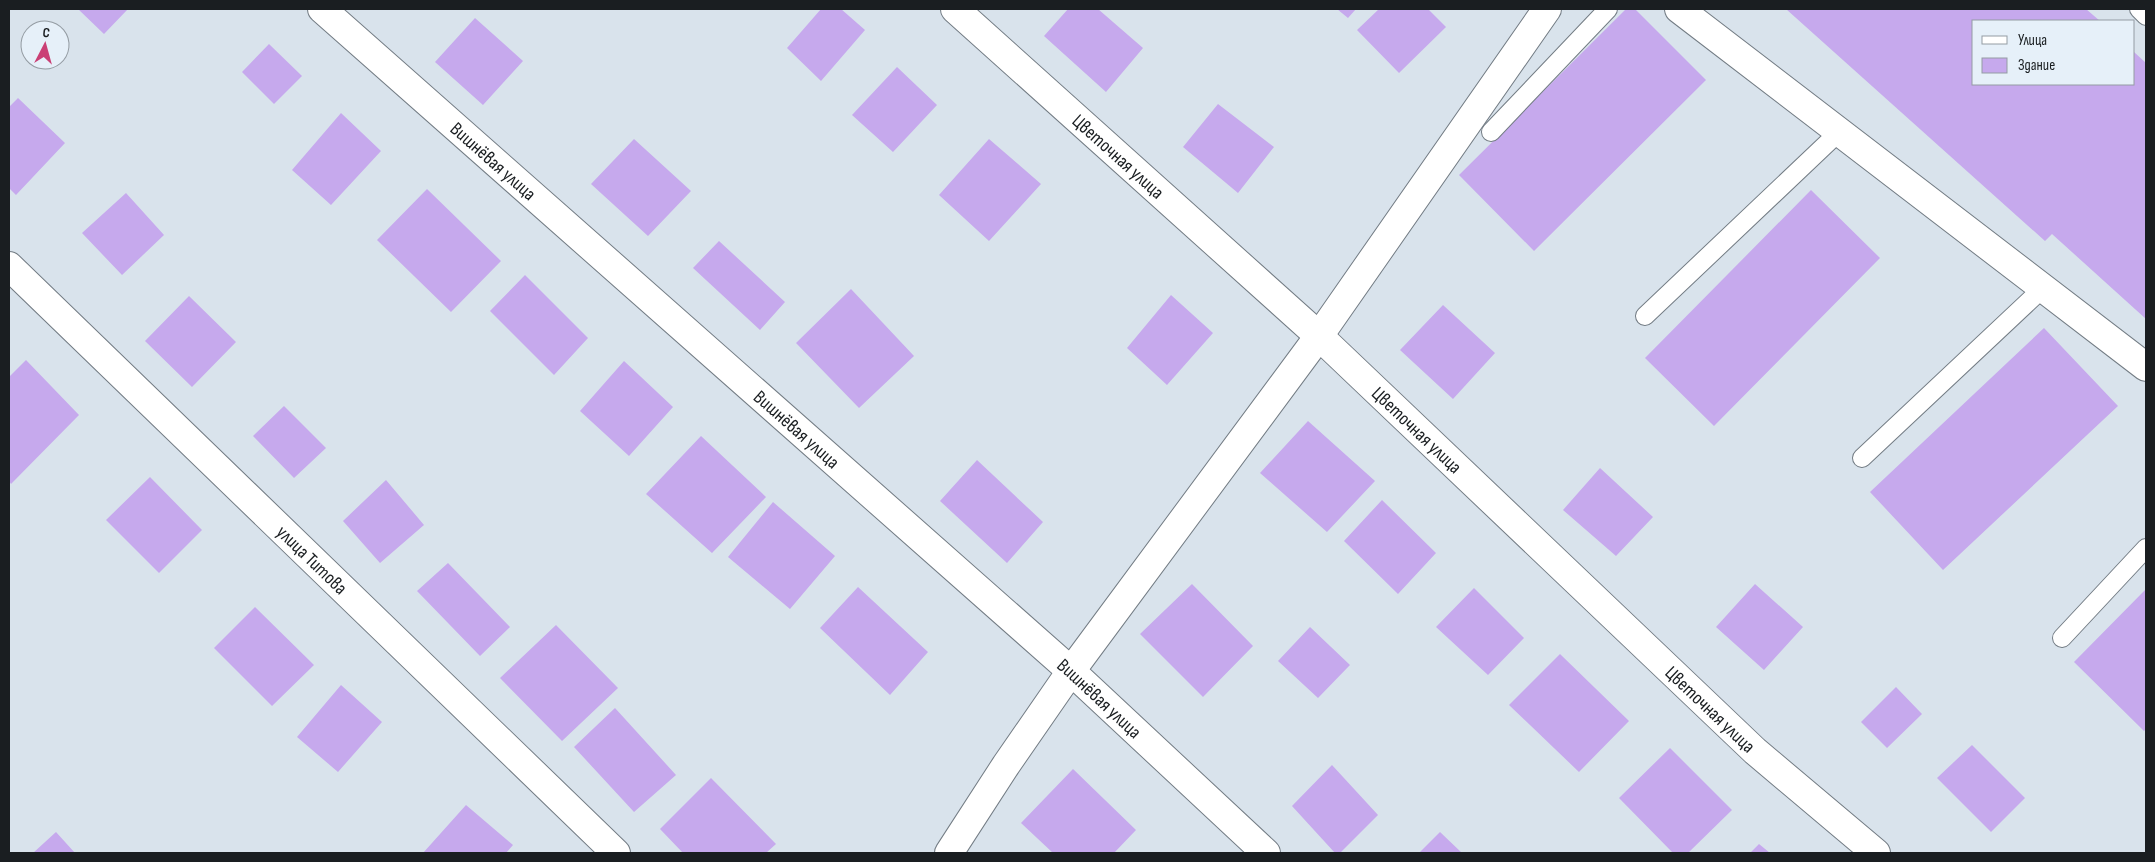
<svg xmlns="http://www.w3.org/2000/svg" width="2155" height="862" font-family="'Sofia Sans Condensed',sans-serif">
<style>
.building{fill:#c6a9ed}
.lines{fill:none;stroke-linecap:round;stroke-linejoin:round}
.service-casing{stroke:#737c84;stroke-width:20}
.minor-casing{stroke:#737c84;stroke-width:30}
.service{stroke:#fff;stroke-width:18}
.minor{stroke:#fff;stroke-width:28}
.labels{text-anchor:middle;stroke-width:5;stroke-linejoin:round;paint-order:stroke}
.street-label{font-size:19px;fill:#1a1e21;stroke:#e6f0f9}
</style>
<rect width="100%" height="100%" fill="#d9e3ec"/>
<!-- building -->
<path class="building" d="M78 9H128L104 34Z
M821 9H841L865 30 821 81 787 48Z
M1068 9H1098L1143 48 1106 92 1044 36Z
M1337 9H1356L1348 18Z
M1379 9H1428L1446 27 1399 73 1357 30Z
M1626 9H1635L1706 80 1534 251 1459 175Z
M1786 9H2086L2100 21H1974V84H2134V52L2146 63V319L2052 234 2045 241Z
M475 18 523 61 483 105 435 62Z
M269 44 302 76 274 104 242 72Z
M897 67 937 105 893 152 852 115Z
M18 98 65 143 16 195 9 188V107Z
M1218 104 1274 147 1238 193 1183 147Z
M341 113 381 151 331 205 292 170Z
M634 139 691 191 648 236 591 184Z
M989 139 1041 184 989 241 939 195Z
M427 189 501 261 451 312 377 240Z
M1811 190 1880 258 1714 426 1645 358Z
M126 193 164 235 122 275 82 233Z
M719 241 785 302 760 330 693 268Z
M525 275 588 338 554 375 490 311Z
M851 289 914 356 859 408 796 343Z
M1171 295 1213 333 1167 385 1127 348Z
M189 296 236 342 192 387 145 341Z
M1443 305 1495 353 1453 399 1400 350Z
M2044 328 2118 406 1943 570 1870 492Z
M26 360 79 415 11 484 9 481V377Z
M624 361 673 407 629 456 580 411Z
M284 406 326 448 294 478 253 436Z
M1308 421 1375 481 1327 532 1260 473Z
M701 436 766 497 712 553 646 494Z
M977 460 1043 522 1007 563 940 501Z
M1600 468 1653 517 1616 556 1563 510Z
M150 477 202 530 159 573 106 520Z
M386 480 424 525 380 563 343 521Z
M1382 500 1436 553 1398 594 1344 541Z
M773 502 835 556 790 609 728 557Z
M448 563 510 627 480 656 417 591Z
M1192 584 1253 646 1203 697 1140 634Z
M1755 584 1803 627 1764 670 1716 627Z
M858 587 928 652 890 695 820 628Z
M1474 588 1524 638 1488 675 1436 627Z
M2146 589V729L2144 731 2074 662Z
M255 607 314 665 272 706 214 648Z
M556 625 618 688 562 741 500 678Z
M1310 627 1350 665 1318 698 1278 661Z
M1560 654 1629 721 1579 772 1509 705Z
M341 685 382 722 338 772 297 737Z
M1896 687 1922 714 1887 748 1861 722Z
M615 708 676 775 634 812 574 747Z
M1972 745 2025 798 1991 832 1937 778Z
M1670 748 1732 810 1688 853H1673L1619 798Z
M1332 765 1378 815 1340 853H1335L1292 806Z
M1073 769 1136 830 1114 853H1053L1021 823Z
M711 778 776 844 766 853H683L660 829Z
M466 805 513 845 506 853H423Z
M56 832 75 853H33Z
M1440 832 1462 853H1419Z
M1759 844 1770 853H1750Z"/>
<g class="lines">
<defs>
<path id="service" d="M2139 9 2146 16
M1491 132 1608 9
M1645 316 1839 132
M1862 458 2043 288
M2062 638 2146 548"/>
<g id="minor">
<path id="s1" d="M322 9 1071 671 1266 853"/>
<path id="s2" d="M955 9 1319 336 1755 751 1876 853"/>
<path d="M1679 9 2146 367"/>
<path id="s3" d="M9 266 616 853"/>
<path d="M949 853 1006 765 1071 671 1319 336 1547 9"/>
</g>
</defs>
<!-- service casing -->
<use href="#service" class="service-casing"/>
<!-- minor casing -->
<use href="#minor" class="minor-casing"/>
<!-- service -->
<use href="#service" class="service"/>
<!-- minor -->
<use href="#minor" class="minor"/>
</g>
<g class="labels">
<!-- street labels -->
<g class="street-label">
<text dy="7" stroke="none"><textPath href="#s2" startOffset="220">Цветочная улица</textPath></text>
<text dy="7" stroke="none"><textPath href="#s1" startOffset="229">Вишнёвая улица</textPath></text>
<text dy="7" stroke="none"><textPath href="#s1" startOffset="634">Вишнёвая улица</textPath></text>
<text dy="7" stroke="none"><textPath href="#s2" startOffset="625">Цветочная улица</textPath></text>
<text dy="7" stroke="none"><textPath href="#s3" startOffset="422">улица Титова</textPath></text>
<text dy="7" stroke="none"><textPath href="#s1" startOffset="1039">Вишнёвая улица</textPath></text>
<text dy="7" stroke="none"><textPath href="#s2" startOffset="1030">Цветочная улица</textPath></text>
</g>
</g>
<!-- border -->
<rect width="2155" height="862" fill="none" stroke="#1a1e21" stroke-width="20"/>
<!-- legend -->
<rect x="1972" y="20" width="162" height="65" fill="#e6f0f9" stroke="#949ca3"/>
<rect x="1982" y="36" width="25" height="8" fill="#ffffff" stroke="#949ca3"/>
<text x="2018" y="45" font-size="15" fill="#1a1e21">Улица</text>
<rect x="1982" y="58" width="25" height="15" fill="#c6a9ed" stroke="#949ca3"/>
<text x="2018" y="70" font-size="15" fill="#1a1e21">Здание</text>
<!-- north arrow -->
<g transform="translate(45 45) rotate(6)"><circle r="24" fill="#e6f0f9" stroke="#949ca3"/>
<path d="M0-4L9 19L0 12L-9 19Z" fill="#ca3f75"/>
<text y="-8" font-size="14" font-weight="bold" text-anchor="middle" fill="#1a1e21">С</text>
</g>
</svg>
